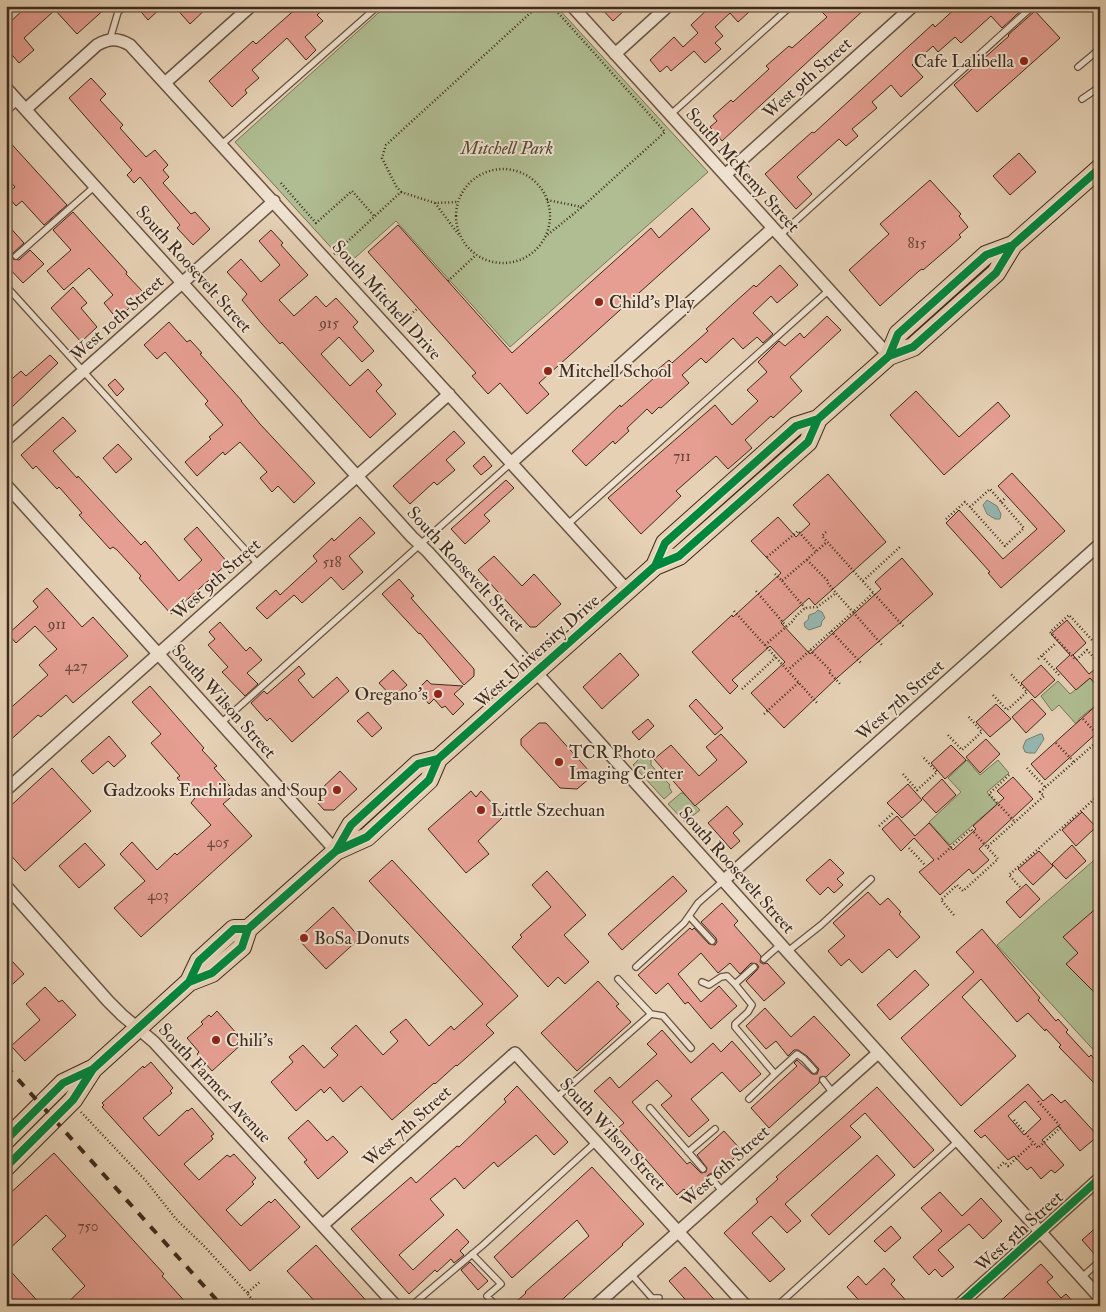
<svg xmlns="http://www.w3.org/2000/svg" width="1106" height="1312" font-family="'IM FELL Double Pica',serif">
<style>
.green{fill:#b0bd92;stroke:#777458}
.water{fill:#96b7b1;stroke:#737f76}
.building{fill:#e59e91;stroke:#3e2b1d;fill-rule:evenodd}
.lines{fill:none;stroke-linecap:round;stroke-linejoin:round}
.service-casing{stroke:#685443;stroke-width:8}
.minor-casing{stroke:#685443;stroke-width:14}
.primary-casing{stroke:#3e2b1d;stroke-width:20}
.path{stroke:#3e2b1d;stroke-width:2.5;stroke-dasharray:1 2.5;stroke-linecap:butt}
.service{stroke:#efe1cf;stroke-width:5.5}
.minor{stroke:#efe1cf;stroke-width:11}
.primary{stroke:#e6d1b5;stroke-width:18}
.rail{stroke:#3e2b1d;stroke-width:4;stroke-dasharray:9 9;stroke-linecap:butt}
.cycleway-casing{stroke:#efe1cf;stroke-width:11}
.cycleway{stroke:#00873e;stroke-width:8}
.poi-dot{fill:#8f2418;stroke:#efe1cf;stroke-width:2}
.labels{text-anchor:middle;stroke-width:4;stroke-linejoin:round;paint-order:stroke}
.number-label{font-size:15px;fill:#68483a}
.poi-label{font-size:18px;fill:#3e2b1d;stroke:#efe1cf;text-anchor:start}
.street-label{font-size:18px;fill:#3e2b1d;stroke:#efe1cf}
.park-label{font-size:18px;font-style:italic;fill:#554834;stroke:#efe1cf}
</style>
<rect width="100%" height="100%" fill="#e6d1b5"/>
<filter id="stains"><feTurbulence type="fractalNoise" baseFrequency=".004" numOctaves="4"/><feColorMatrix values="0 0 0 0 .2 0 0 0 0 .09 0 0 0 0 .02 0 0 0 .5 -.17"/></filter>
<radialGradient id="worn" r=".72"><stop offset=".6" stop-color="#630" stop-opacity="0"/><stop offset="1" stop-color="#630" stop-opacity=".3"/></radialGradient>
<!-- green -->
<path class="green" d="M386 6H556L708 172 510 347 396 221 347 265 235 142Z
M1090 678 1100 689V702L1080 718 1076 724 1059 705 1052 711 1041 696 1058 681 1070 694Z
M646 752 651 757V765L670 785 669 787 672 792 664 799 633 765Z
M967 760 980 775 998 760 1009 773 987 792 997 804 950 845 929 822 961 792 948 778Z
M681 793H683L700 810 685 822 668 804Z
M1100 855V1057L997 945Z"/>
<!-- water -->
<path class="water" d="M987 500 997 506 1001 514 1000 519H995L987 514 983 505Z
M818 610 822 612 825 618 822 621 821 626 809 630 805 627 804 623 808 620 809 615 815 613Z
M1040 734H1042L1044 739 1035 753H1029L1025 752 1023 747 1026 740Z"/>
<!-- building -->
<path class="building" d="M27 6H108L77 34 55 10 24 38 34 50 19 63 6 48V26Z
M136 6H163L148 20Z
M174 6H209L190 24Z
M299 6H327L317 15 323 21 305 37 316 50 306 60 287 38 252 70 259 78 245 90 247 93 232 107 209 81 253 41 256 44Z
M599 6H629L613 21Z
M711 6H744L749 12 738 22 730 13 715 27 723 36 715 43 721 49 705 63 694 51 671 71 667 66 660 72 650 60 674 37 683 47 698 33 691 25Z
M829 6H868L722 141 710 127 717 121 713 116 731 100 733 102 769 69 766 66 789 46 792 48 827 17 822 12Z
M958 6H1026L1002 28 991 16 961 43 955 37 938 52 933 46 912 65 923 77 901 97 891 85 872 102 877 108 852 129 858 136 846 146 839 139 797 177 812 194 796 209 765 174 812 132 814 133 933 24 935 27Z
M1035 11 1060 38 977 112 954 85 1009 36 1008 35Z
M91 78 106 94 100 100 123 125 120 128 146 157 155 150 168 165 163 170 169 177 163 183 191 214 195 212 210 229 193 245 177 228 180 225 140 177 134 183 127 175 132 170 69 98Z
M6 138 67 205 44 225 22 201 16 206 6 194 15 187 6 177Z
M1019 153 1036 172 1010 195 993 176Z
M930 180 961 214 959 216 968 227 959 235 961 237 951 246 923 270 922 269 919 271 880 306 849 270 889 234 880 224Z
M692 208 710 229 539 383 549 394 527 414 500 383 488 394 472 376 476 373 368 252 398 225 512 353 651 228 659 238Z
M73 212 127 272 126 274 145 294 117 319 104 303 113 295 89 268 64 290 47 271 71 250 53 230Z
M6 223 24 243 12 254 13 259 19 260 30 250 44 264 23 283 6 265Z
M271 230 283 243 281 245 308 275 279 300 294 316 316 296 326 307 336 298 358 322 353 327 374 351 362 362 339 337 321 354 350 386 368 369 382 385 376 391 396 414 370 438 282 342 280 344 262 324 242 300 247 294 227 272 241 259 261 282 280 265 259 241Z
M780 265 798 285 777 303 771 296 753 313 773 334 763 343 757 337 743 349 733 338 706 363 701 358 682 375 689 383 661 408 659 407 652 414 647 409 627 428 629 431 615 444 613 441 586 466 572 451 620 405 621 407 654 378 651 375 669 360 672 363 708 331 706 329 734 303 754 285 756 287Z
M73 287 87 303 81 308 97 327 81 342 51 308Z
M827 316 841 330 790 377 802 391 773 418 771 416 745 440 752 448 728 469 716 456 676 491 681 496 641 534 608 498 715 405 732 425 758 401 747 390 767 372 758 362 779 341 785 346 800 333 804 338Z
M169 322 187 342 190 340 202 353 200 354 242 401H241L260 424 315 483 294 503 278 486 272 492 260 478 267 472 240 442 225 455 223 452 197 476 185 462 211 439 209 437 223 425 205 404 208 401 165 352 157 359 144 345Z
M50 355 58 363 11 408 6 403V384L21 371 26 376Z
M115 379 124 389 117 396 108 385Z
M916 391 959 437 998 402 1010 416 944 475 890 415Z
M63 417 76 431 53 451 77 478 78 476 141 545 145 541 179 581 202 560 184 539 197 527 228 563 171 614 139 578 141 576 117 550 113 547 110 549 79 515 82 513 59 487 57 489 36 466 33 469 21 455Z
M454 431 465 443 446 460 455 470 437 485 434 482 410 504 393 486Z
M118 444 132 459 116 473 103 458Z
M484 456 492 466 481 475 473 466Z
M1012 473 1065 531 1001 588 988 573 990 572 946 523 959 510 1003 559 1037 529 998 486Z
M828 474 886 542 815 605 809 598 781 623 810 654 881 589 875 582 902 558 933 594 838 677 784 728 751 693 785 662 770 646 732 680 738 686 730 694 692 652 732 615 733 617 781 573 751 541 778 517 796 537 810 524 793 505Z
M506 480 514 488 484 515 490 521 465 544 451 529Z
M360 517 375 533 349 556 363 572 343 590 331 577 302 603 294 595 267 619 256 608 276 590 280 595 317 561 313 556 332 538 334 541Z
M494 556 522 586 534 574 561 604 536 627H530L478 570Z
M399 579 414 596 411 598 474 669V676L464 685 420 633 419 634 382 594Z
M47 588 82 627 93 617 128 656 73 703 66 695 41 717 38 715 6 744V712L48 675 39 665 57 649 35 626 16 643 8 634 38 607 33 601Z
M1067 620 1086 643 1073 655 1089 674 1100 665V689L1090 678 1076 690 1056 668 1070 655 1051 634Z
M220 622 246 651 250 647 262 660 247 673 258 684 245 696 222 672 228 667 208 645 215 639 209 632Z
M620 653 639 675 602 709 583 687Z
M1041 665 1055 680 1035 698 1021 683Z
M299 666 305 674 298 680 313 698 337 677 349 691 292 742 270 718 267 721 251 703 264 691 267 694Z
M393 670 407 685 393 698 379 683Z
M427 680 431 684 463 686 454 694 464 704 453 715 445 706 442 708 434 699 429 704 417 690Z
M150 686 204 748 202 750 217 766 214 768 236 793 223 804 252 836 141 937 114 908 145 881 120 854 132 842 157 870 175 853 177 855 211 825 191 803 195 798 177 778 180 776 151 743 161 734 132 702Z
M696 699 723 728 715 735 689 706Z
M1032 699 1046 714 1026 733 1012 717Z
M1100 702V730L1045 780 1031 764Z
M996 704 1011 719 990 737 976 722Z
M368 712 382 728 372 737 357 721Z
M648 719 654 726 639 740 632 732Z
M539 723H546L590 772V778L577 789 560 788 521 745V739Z
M721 734 747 762 695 806 654 759 671 745 699 776 717 760 706 747Z
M109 736 126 756 114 767 108 761 93 774 81 761Z
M986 739 1000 754 980 773 966 757Z
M951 745 966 760 945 779 931 763Z
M52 768 91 811 25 871 6 850V810Z
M340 771 357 789 334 810H324L316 801 322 796 318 792Z
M1013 777 1033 799 979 849 989 860 973 874 969 869 940 895 919 872 934 860 914 838 901 851 882 829 897 816 915 836 929 823 953 850 976 829 973 826 1004 798 997 791Z
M942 779 956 795 936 813 922 798Z
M908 784 922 800 902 818 887 803Z
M471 791 476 797 481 791 504 816 478 841 489 854 466 873 428 829Z
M727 806 743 824 733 833 740 841 731 849 708 823Z
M1082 812 1096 827 1076 846 1062 830Z
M85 843 105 865 79 888 59 866Z
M1072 845 1086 861 1066 879 1052 864Z
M1039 851 1053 866 1033 885 1018 869Z
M830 859 844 873 837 879 843 885 834 893 828 887 820 895 806 880Z
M392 860 518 996 486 1025 494 1033 457 1066 456 1065 435 1084 434 1083 392 1120 361 1086 343 1102 330 1087 324 1093 321 1089 296 1111 271 1082 293 1062 289 1057 303 1045 324 1068 338 1055 331 1048 356 1025 383 1055 398 1041 390 1032 406 1019 429 1046 451 1026 454 1030 483 1004 369 881Z
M547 871 586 915 564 935 589 962 565 984 558 977 548 987 512 947 522 937 520 935 551 907 532 885Z
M673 876 687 891 622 950 608 934Z
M1026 884 1040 899 1020 918 1006 902Z
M868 892 880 905 888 898 901 912 899 914 920 937 897 958 889 949 862 973 849 959 841 966 828 951 845 936 833 923Z
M722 903 738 921 734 925 761 956 760 962 763 964 767 963 785 983 764 1001 746 981 757 970 759 967 757 964 751 963 740 974 730 963 718 973 701 953 678 974 701 1002 719 986 737 1006 711 1029 688 1002 685 1004 668 983 656 994 638 975 690 928 692 930 694 928 709 944 715 945 717 942 716 938 701 922Z
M1100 905V998L1066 964 1078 953 1063 937Z
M333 907 360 938 326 969 298 939Z
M982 929 1040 998 1038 1000 1056 1021 1058 1019 1068 1030 1066 1032 1089 1057 1091 1055 1100 1065V1089L1059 1047 1061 1045 1046 1029 1045 1031 1028 1013 1017 1022 981 979 962 997 1016 1056 961 1106 901 1038 974 972 956 952Z
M12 961 24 974 6 990V966Z
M915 970 929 985 890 1020 877 1005Z
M598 981 619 1004 616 1006 631 1022 577 1071 541 1033Z
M45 987 59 1002 62 1000 76 1015 25 1061 11 1046 40 1020 26 1004Z
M765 1008 791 1037 814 1016 850 1055 826 1077H820L819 1083 769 1128 751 1108 797 1066 794 1063 797 1060 812 1074H817L819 1069 807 1056 798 1050H794L788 1056 776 1041 766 1049 746 1026Z
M217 1011 244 1042 212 1071 197 1054 199 1052 187 1038 203 1024 201 1022 209 1015 211 1017Z
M662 1030 691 1063 713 1043 721 1052 732 1041 761 1074 740 1092 722 1072 691 1099 709 1120 689 1137 661 1105 672 1096 657 1080 632 1102 687 1164 690 1162 701 1173 706 1172 707 1168 697 1155 724 1131 742 1151 715 1175 711 1173 708 1175 706 1178 708 1182 691 1197 684 1189 677 1195 618 1128 624 1123 594 1091 610 1077 619 1088 657 1054 647 1044Z
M151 1062 173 1088 170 1091 172 1093 143 1118 159 1136 187 1110 188 1111 192 1108 214 1134 211 1136 213 1139 184 1164 199 1180 227 1155 230 1157 234 1154 256 1178 252 1182 254 1184 226 1210 241 1226 269 1201 271 1203 275 1199 300 1227 250 1271 102 1107 104 1105 102 1103 143 1066 144 1068Z
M1028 1084 1043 1101 1052 1094 1061 1103 1065 1100 1098 1136 1080 1151 1058 1126 1042 1140 1064 1165 1055 1173 1051 1170 1041 1179 1031 1167 1027 1170 1014 1156 1008 1160 985 1135 981 1138 974 1131ZM1025 1101 1041 1119 1024 1135 1008 1116Z
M517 1086 568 1142 554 1155 536 1135 498 1167 494 1162 464 1189 455 1178 430 1199 444 1215 399 1255 413 1270 457 1229 469 1242 460 1251 464 1255 454 1263 451 1259 437 1272 435 1270 409 1294 351 1229 411 1177 416 1183 457 1146 459 1147 506 1102 504 1099Z
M877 1087 934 1150 914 1168 865 1113 850 1126 861 1137 785 1204 801 1221 787 1233 771 1216 752 1233 785 1269 770 1282 724 1233 758 1202 756 1199 778 1179 776 1177Z
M308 1120 327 1141 333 1136 348 1152 318 1179 304 1162 307 1160 288 1138Z
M54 1153 164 1274 162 1276 189 1306H64L85 1286 52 1249 66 1236 46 1215 6 1252V1197Z
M877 1155 895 1175 829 1235 811 1215Z
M592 1167 644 1224 622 1244 623 1245 555 1306H511L526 1293 525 1292 589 1236 577 1220 512 1278 494 1257Z
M940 1192 962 1216 981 1198 1002 1221 983 1239 969 1224 938 1250 954 1267 942 1277 935 1269 929 1275 913 1257 942 1231 921 1208Z
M1100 1224V1256L1097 1257 1082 1240Z
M891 1226 901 1238 885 1252 874 1241Z
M316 1245 371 1306H319L287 1271Z
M470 1262 488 1281 478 1290 461 1270Z
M1041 1264 1053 1277 1047 1282 1061 1298 1066 1294 1077 1306H995Z
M6 1266 42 1306H6Z
M685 1267 720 1306H691L669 1281Z
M884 1268 895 1280 891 1284 911 1306H864L847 1287 858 1276 866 1285Z"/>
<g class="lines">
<defs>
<path id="service" d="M110 39 118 12 125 6
M1078 67 1096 52 1100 51
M1082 99 1098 88
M6 112 18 101
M670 115 791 6
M222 144 378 6
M779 236 1033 6
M16 256 95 186
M6 286 259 565
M567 525 829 290
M221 723 511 463
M689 916 712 941
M787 952 821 925 871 879
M764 959 780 945
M636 967 684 923 698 903 723 881
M618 979 651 1014 663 1016 691 1048
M702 982 709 985 721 977 727 976 735 984 754 967
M735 984 752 1005 748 1012 735 1024V1027L775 1074 749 1099
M775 1074 797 1054 804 1059 814 1070
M823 1080 833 1093
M556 1098 651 1014
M650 1108 703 1169
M688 1152 715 1129
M711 1178 723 1192
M472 1254 501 1284 487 1296 496 1306
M631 1274 652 1298H659
M1081 1278 1100 1261
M411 1306 483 1245 597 1141
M777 1306 958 1141"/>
<path id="minor" d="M572 6 889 356
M615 54 668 6
M166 82 251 6
M6 88 412 537 428 552C652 801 875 1050 1100 1298
M26 109 97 45C109 38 118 38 130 45L627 590
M725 175 913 6
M6 440 274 201
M511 463 773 228
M6 485 336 851
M6 790 449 394
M723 881 1100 544
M6 886 108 1001 122 1015 154 1042 396 1306
M323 1225 515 1053 746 1306
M595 1306 878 1053
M958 1306 1100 1178"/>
<path id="primary" d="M889 356 898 334 986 255 1013 245
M655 566 665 543 796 426 818 419 889 356 913 347 996 273 1013 245 1100 168
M336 851 351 825 418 764 438 759
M189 982 199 961 234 929H248
M6 1140 63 1083 92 1069
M6 1167 73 1100 93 1069 189 982 212 973 242 947 248 929 336 851 367 837 429 780 438 759 655 566 679 556 808 442 818 419"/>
</defs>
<!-- service casing -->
<use href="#service" class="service-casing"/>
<!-- minor casing -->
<use href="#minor" class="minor-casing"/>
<!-- primary casing -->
<use href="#primary" class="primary-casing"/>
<!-- path -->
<path class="path" d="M456 216a47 47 0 1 1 94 0a47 47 0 1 1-94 0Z
M281 183 316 223 352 191 375 217
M401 192 435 203 458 202
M547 200 582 207
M435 203 459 235
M545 237 582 207 665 132 552 6
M334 254 401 192 396 186 382 158 386 145 538 6
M448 281 476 255
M400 324 418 308
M1001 502 1006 497
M946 519 965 502 970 507 1005 546 1024 528 990 489 970 507
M826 532 822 536 904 627
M767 557 798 531 816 551
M807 560 827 580V582L836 593
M775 574 782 581 827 542
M782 581 805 608
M863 581 901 546
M756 591 786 626
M873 593 853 612 883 646
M734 611 818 704
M831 631 862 664
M1092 640 1069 615 1050 632 1076 660 1087 650 1100 664
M765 645 793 621 795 617 805 608 817 607 836 593 853 612 788 670
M810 650 831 671 830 673 840 684
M1042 656 1059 675
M1038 659 1056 643
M742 689 776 657
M993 695 1007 710 1027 692 1011 674
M764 714 799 682
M1083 719 1100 737
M948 735 962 750 982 732 968 716
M1056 743 1074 762
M1027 768 1045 787
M903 774 917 790 937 772 922 756
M1009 775 989 794 1015 822
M879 826 893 813
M909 848 925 865
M938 859 971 829 987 847
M1020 887 1009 875 1100 794
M954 915 941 900 957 885 963 891 998 859 987 847 1044 796 1040 792 1100 739
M81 1112 146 1181 176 1219 204 1246 247 1293
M1014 1120 1038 1148 1061 1127 1037 1100
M998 1168 1004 1162 1008 1166 1033 1143
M257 1306 247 1293 261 1281"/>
<!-- service -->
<use href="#service" class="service"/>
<!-- minor -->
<use href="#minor" class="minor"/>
<!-- primary -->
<use href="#primary" class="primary"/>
<!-- rail -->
<path class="rail" d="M6 1066 222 1306"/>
<defs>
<path id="cycleway" d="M889 356 898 334 986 255 1013 245
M655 566 665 543 796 426 818 419 889 356 913 347 996 273 1013 245 1100 168
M336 851 351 825 418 764 438 759
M189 982 199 961 234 929H248
M6 1140 63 1083 93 1069
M6 1167 73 1100 93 1069 189 982 212 973 242 947 248 929 336 851 367 837 429 780 438 759 655 566 679 556 808 442 818 419
M958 1306 1100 1178"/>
</defs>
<!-- cycleway casing -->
<use href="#cycleway" class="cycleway-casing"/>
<!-- cycleway -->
<use href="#cycleway" class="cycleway"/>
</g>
<!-- markers -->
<g class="poi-dot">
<circle cx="1024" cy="61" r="5"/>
<circle cx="599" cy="302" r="5"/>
<circle cx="548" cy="371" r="5"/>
<circle cx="438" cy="694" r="5"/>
<circle cx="559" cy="762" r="5"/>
<circle cx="337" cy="790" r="5"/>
<circle cx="481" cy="810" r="5"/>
<circle cx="304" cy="938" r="5"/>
<circle cx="216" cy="1040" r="5"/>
</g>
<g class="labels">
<!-- number labels -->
<g class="number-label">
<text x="917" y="248">815</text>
<text x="329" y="328">915</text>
<text x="682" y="461">711</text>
<text x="332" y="567">518</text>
<text x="57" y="629">911</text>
<text x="76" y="671">427</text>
<text x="218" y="847">405</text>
<text x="158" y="900">403</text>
<text x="88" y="1231">750</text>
</g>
<!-- poi labels -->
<g class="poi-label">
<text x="1014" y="67" text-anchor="end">Cafe Lalibella</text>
<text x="609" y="308">Child's Play</text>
<text x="558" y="377">Mitchell School</text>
<text x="428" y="700" text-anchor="end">Oregano's</text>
<text x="569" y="758">TCR Photo<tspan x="569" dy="21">Imaging Center</tspan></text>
<text x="327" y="796" text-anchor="end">Gadzooks Enchiladas and Soup</text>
<text x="491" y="816">Little Szechuan</text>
<text x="314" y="944">BoSa Donuts</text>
<text x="226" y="1046">Chili's</text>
</g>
<!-- street labels -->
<g class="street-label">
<text transform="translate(807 78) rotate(-42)" y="6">West 9th Street</text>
<text transform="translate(743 170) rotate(48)" y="6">South McKemy Street</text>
<text transform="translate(194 269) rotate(48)" y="6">South Roosevelt Street</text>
<text transform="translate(387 300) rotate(48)" y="6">South Mitchell Drive</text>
<text transform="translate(117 318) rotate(-42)" y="6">West 10th Street</text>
<text transform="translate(466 569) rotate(47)" y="6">South Roosevelt Street</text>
<text transform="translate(216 579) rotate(-42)" y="6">West 9th Street</text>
<text transform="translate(537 651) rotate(-42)" y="6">West University Drive</text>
<text transform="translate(900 700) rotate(-42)" y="6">West 7th Street</text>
<text transform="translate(224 701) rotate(48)" y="6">South Wilson Street</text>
<text transform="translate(737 870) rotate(48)" y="6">South Roosevelt Street</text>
<text transform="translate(215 1083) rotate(47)" y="6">South Farmer Avenue</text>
<text transform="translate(407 1126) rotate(-42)" y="6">West 7th Street</text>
<text transform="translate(613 1134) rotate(47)" y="6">South Wilson Street</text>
<text transform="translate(725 1166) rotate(-42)" y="6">West 6th Street</text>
<text transform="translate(1019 1231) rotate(-42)" y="6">West 5th Street</text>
</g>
<!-- park labels -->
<g class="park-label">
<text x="507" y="154">Mitchell Park</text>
</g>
</g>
<!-- margin -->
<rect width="1106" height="1312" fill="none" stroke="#e6d1b5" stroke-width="25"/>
<rect x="8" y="8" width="1091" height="1297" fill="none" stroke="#3e2b1d" stroke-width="2.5"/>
<rect x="12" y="12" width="1081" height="1287" fill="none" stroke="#3e2b1d"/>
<rect width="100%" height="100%" filter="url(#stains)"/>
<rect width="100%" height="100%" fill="url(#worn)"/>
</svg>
